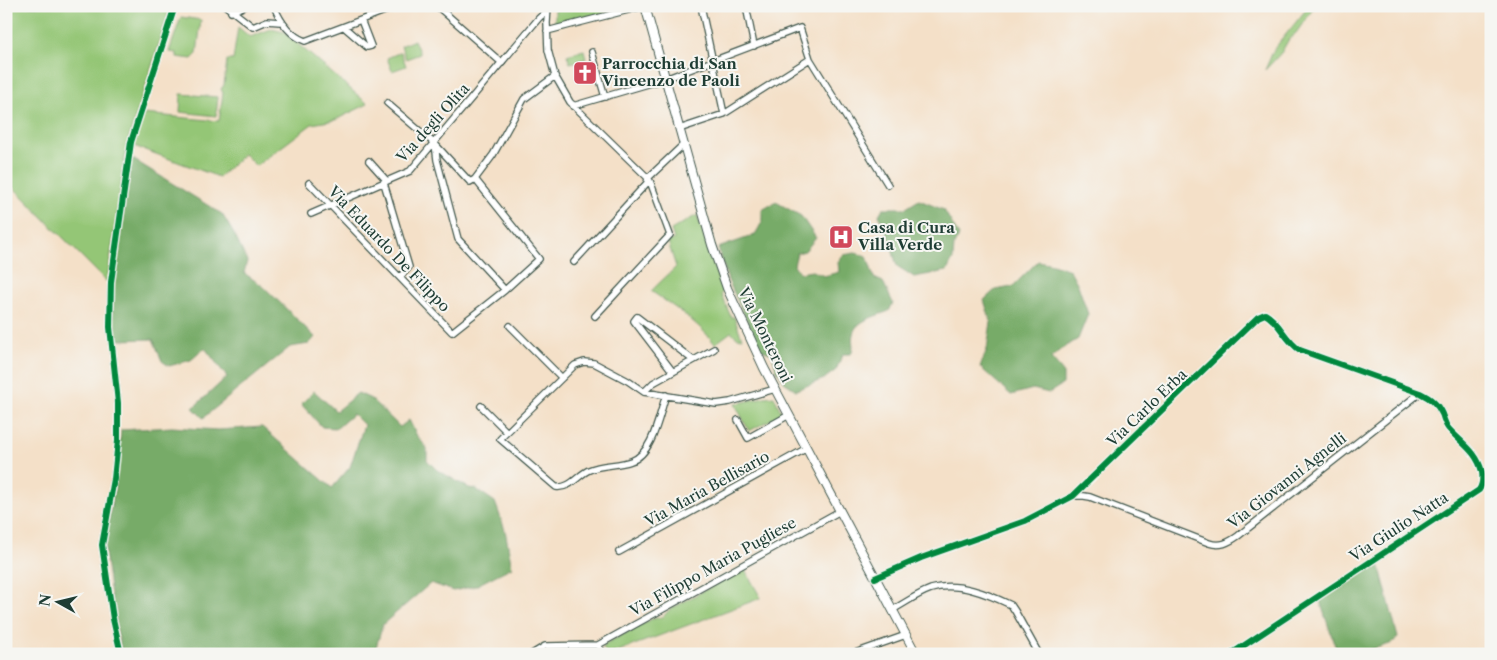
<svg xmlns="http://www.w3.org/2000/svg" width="1497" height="660" font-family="'Libre Caslon Text',serif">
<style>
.green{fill:#94c676;stroke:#5a8255}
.forest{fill:#77ab67;stroke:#4b744e}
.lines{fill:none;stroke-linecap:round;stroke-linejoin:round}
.minor-casing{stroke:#3f554a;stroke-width:8}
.major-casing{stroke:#3f554a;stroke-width:10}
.minor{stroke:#fff;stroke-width:5.5}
.major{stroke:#fff;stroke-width:8}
.cycleway-casing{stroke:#f6f6f2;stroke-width:9}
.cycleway{stroke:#00873e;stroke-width:6}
.labels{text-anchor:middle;stroke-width:4;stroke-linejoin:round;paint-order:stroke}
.poi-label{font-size:15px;font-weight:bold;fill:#1f3d34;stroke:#f6f6f2;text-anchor:start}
.street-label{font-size:15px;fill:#1f3d34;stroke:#f6f6f2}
</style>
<rect width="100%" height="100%" fill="#f6f6f2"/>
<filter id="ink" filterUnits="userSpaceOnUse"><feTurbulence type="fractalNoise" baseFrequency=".02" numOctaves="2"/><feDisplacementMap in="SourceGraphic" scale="10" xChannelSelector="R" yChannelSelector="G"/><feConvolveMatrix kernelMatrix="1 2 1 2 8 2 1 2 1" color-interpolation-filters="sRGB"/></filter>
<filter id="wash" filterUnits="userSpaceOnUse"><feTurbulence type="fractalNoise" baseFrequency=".0096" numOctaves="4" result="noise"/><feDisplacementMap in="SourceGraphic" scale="20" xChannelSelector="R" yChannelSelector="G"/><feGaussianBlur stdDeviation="1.12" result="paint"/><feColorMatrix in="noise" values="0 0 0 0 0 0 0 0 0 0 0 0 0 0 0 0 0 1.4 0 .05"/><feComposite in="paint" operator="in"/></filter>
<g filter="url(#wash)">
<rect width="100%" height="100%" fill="#f4e0c8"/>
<!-- green -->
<path class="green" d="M6 6H171L127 144 107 282 6 180Z
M555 6H629L552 27 551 26 555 22Z
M1309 6H1315L1296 33 1289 39 1281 53 1265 70 1274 49Z
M181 17 201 20 197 54 192 59 177 57V53L169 52Z
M238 27 250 37 271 29 284 32 368 104 335 120 312 124 256 166 244 154 219 177 134 146 140 121 144 114 219 121 223 93 221 89 224 85 227 60H233Z
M414 40 420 54 406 59 401 46Z
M584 50 586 59 570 63 567 55Z
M401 52 406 66 392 71 387 58Z
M181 94 218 97 216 116 180 112Z
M697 215 723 292 721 294 731 317H734L742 338 737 337 731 332 715 344C698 322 674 307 651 291L676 267 668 242 674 239 671 230Z
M774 396 782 414 749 431 735 404 764 397Z
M744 568 761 598 610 654H608L603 648 605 644 652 619 663 617 669 610Z"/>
<!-- forest -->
<path class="forest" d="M131 158 222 214 234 234 247 261 244 273 264 287 315 337 309 344 290 347 203 418 193 408 227 377 205 348 191 360 169 366 162 361 153 339 119 340 112 327 113 283Z
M919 200 944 210 959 236 954 245 953 259 947 271 914 277 897 266 889 238 879 215 883 208H906Z
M776 202 801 216 816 238 805 251 797 253 794 265 800 273 812 271 824 276 839 272 838 262 843 255 855 253 867 256 874 278 883 282 893 303 889 311C877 316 856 320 853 334 851 342 855 347 851 354H843L836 370 824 379 796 390 784 382 776 369 772 354 760 349 728 280 718 248 755 235 762 222V210Z
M1038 261 1053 264 1070 270 1078 285 1088 314 1078 339 1060 350 1051 358 1063 372V384L1049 393 1033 389 1011 395 980 367 987 349 991 322 984 300 995 290 1012 287Z
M314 391 336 411 358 393 371 399 400 427 409 420 417 436 427 448V460L437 470 469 488 476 489 495 502 505 530 512 567 475 586 453 591 431 583 383 624 374 654H122L114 616 104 546 116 480 121 430 172 427 218 430 262 427 332 488 350 467 364 425 353 414 337 428 322 427 301 404Z
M1378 560 1398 638 1390 644 1355 654 1344 653 1335 646 1319 598Z"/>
</g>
<g filter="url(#ink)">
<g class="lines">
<defs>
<path id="minor" d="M226 6 253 27 267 21 280 22
M274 6C280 21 289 35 305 41L398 6
M437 6 502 63
M548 6 547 23 548 50 555 76 570 102 648 178 684 144
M701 6 724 114
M746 6 754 46
M231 12 245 6
M344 27 367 47 371 46 361 20
M547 31 644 6
M592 52 605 97
M573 106 665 79 800 28 810 59 888 185
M679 129 724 114 810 59
M435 144 437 160 458 239 505 290
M369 161 387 181
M475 179 493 155 524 99 555 76
M309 183 452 332 505 290 539 259 475 179 470 182 435 144 387 103
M384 183 409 267 400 277
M311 214 410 171 539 18 547 11
M574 262 647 183 648 178
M595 316 670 235 650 181 648 178
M510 326 562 378
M673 372 634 321 637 317 693 360
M644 392 653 383 714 349
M666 395C659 415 653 454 631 461 618 466 602 464 589 470 578 475 570 489 556 487L500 439 575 365 584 362 594 363 628 381 644 392 716 404 730 402 775 389
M481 406 507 432
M738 420 748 438 789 415
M1073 496H1084L1090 497 1209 543C1220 547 1228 543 1238 536L1420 393
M619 552 807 448
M875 578 921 558 1025 521 1073 496 1258 317 1265 314C1280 322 1285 341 1300 350L1420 393C1430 398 1437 403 1442 414 1444 419 1445 424 1448 428 1461 443 1477 451 1482 472 1483 479 1483 484 1479 490L1231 654
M892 610C905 603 917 594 931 589 957 581 988 594 1011 605L1015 611 1039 654
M598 645 604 654
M121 654 113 619 102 545 114 479 118 441V403L110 327 111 282 131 142 175 6
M532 654 545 646 598 645 840 511
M852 654 906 635"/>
<path id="major" d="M645 6 712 245 727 288 764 368 916 654"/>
</defs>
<!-- minor casing -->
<use href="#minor" class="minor-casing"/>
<!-- major casing -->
<use href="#major" class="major-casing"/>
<!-- minor -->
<use href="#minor" class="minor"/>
<!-- major -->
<use href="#major" class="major"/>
<defs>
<path id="cycleway" d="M875 578 921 558 1025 521 1073 496 1258 317 1265 314C1280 322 1285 341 1300 350L1420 393C1430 398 1437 403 1442 414 1444 419 1445 424 1448 428 1461 443 1477 451 1482 472 1483 479 1483 484 1479 490L1231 654
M121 654 113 619 102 545 114 479 118 441V403L110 327 111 282 131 142 175 6"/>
</defs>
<!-- cycleway casing -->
<use href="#cycleway" class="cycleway-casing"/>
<!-- cycleway -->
<use href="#cycleway" class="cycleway"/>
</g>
</g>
<!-- icons -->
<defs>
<symbol id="church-square" viewBox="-11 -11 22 22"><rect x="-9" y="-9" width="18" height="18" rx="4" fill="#d1495b" stroke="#f6f6f2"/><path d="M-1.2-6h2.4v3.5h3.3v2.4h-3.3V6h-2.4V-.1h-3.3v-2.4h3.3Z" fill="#fff"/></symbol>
<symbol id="hospital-square" viewBox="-11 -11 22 22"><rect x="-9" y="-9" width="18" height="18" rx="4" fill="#d1495b" stroke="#f6f6f2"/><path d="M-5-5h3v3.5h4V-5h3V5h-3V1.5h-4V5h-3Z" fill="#fff"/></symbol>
</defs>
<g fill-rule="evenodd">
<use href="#church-square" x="571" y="59" width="28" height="28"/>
<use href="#hospital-square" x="827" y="223" width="28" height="28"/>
</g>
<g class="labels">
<!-- poi labels -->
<g class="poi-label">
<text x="602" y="69">Parrocchia di San<tspan x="602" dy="17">Vincenzo de Paoli</tspan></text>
<text x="858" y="233">Casa di Cura<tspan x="858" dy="17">Villa Verde</tspan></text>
</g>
<!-- street labels -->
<g class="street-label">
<text transform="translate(433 123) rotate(-48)" y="5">Via degli Olita</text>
<text transform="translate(389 249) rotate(46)" y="5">Via Eduardo De Filippo</text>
<text transform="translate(765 335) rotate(64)" y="5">Via Monteroni</text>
<text transform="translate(1147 408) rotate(-44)" y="5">Via Carlo Erba</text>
<text transform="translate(1287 481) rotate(-38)" y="5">Via Giovanni Agnelli</text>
<text transform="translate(707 489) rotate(-29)" y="5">Via Maria Bellisario</text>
<text transform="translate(1399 527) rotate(-33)" y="5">Via Giulio Natta</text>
<text transform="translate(713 567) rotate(-29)" y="5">Via Filippo Maria Pugliese</text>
</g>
</g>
<!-- margin -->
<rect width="1497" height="660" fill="none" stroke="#f6f6f2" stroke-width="25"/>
<!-- north arrow -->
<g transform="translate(58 602) rotate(278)" stroke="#f6f6f2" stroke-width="4" paint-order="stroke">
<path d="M0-4L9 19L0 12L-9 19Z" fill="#1f3d34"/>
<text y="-8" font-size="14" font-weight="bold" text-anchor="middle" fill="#1f3d34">N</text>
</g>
</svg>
